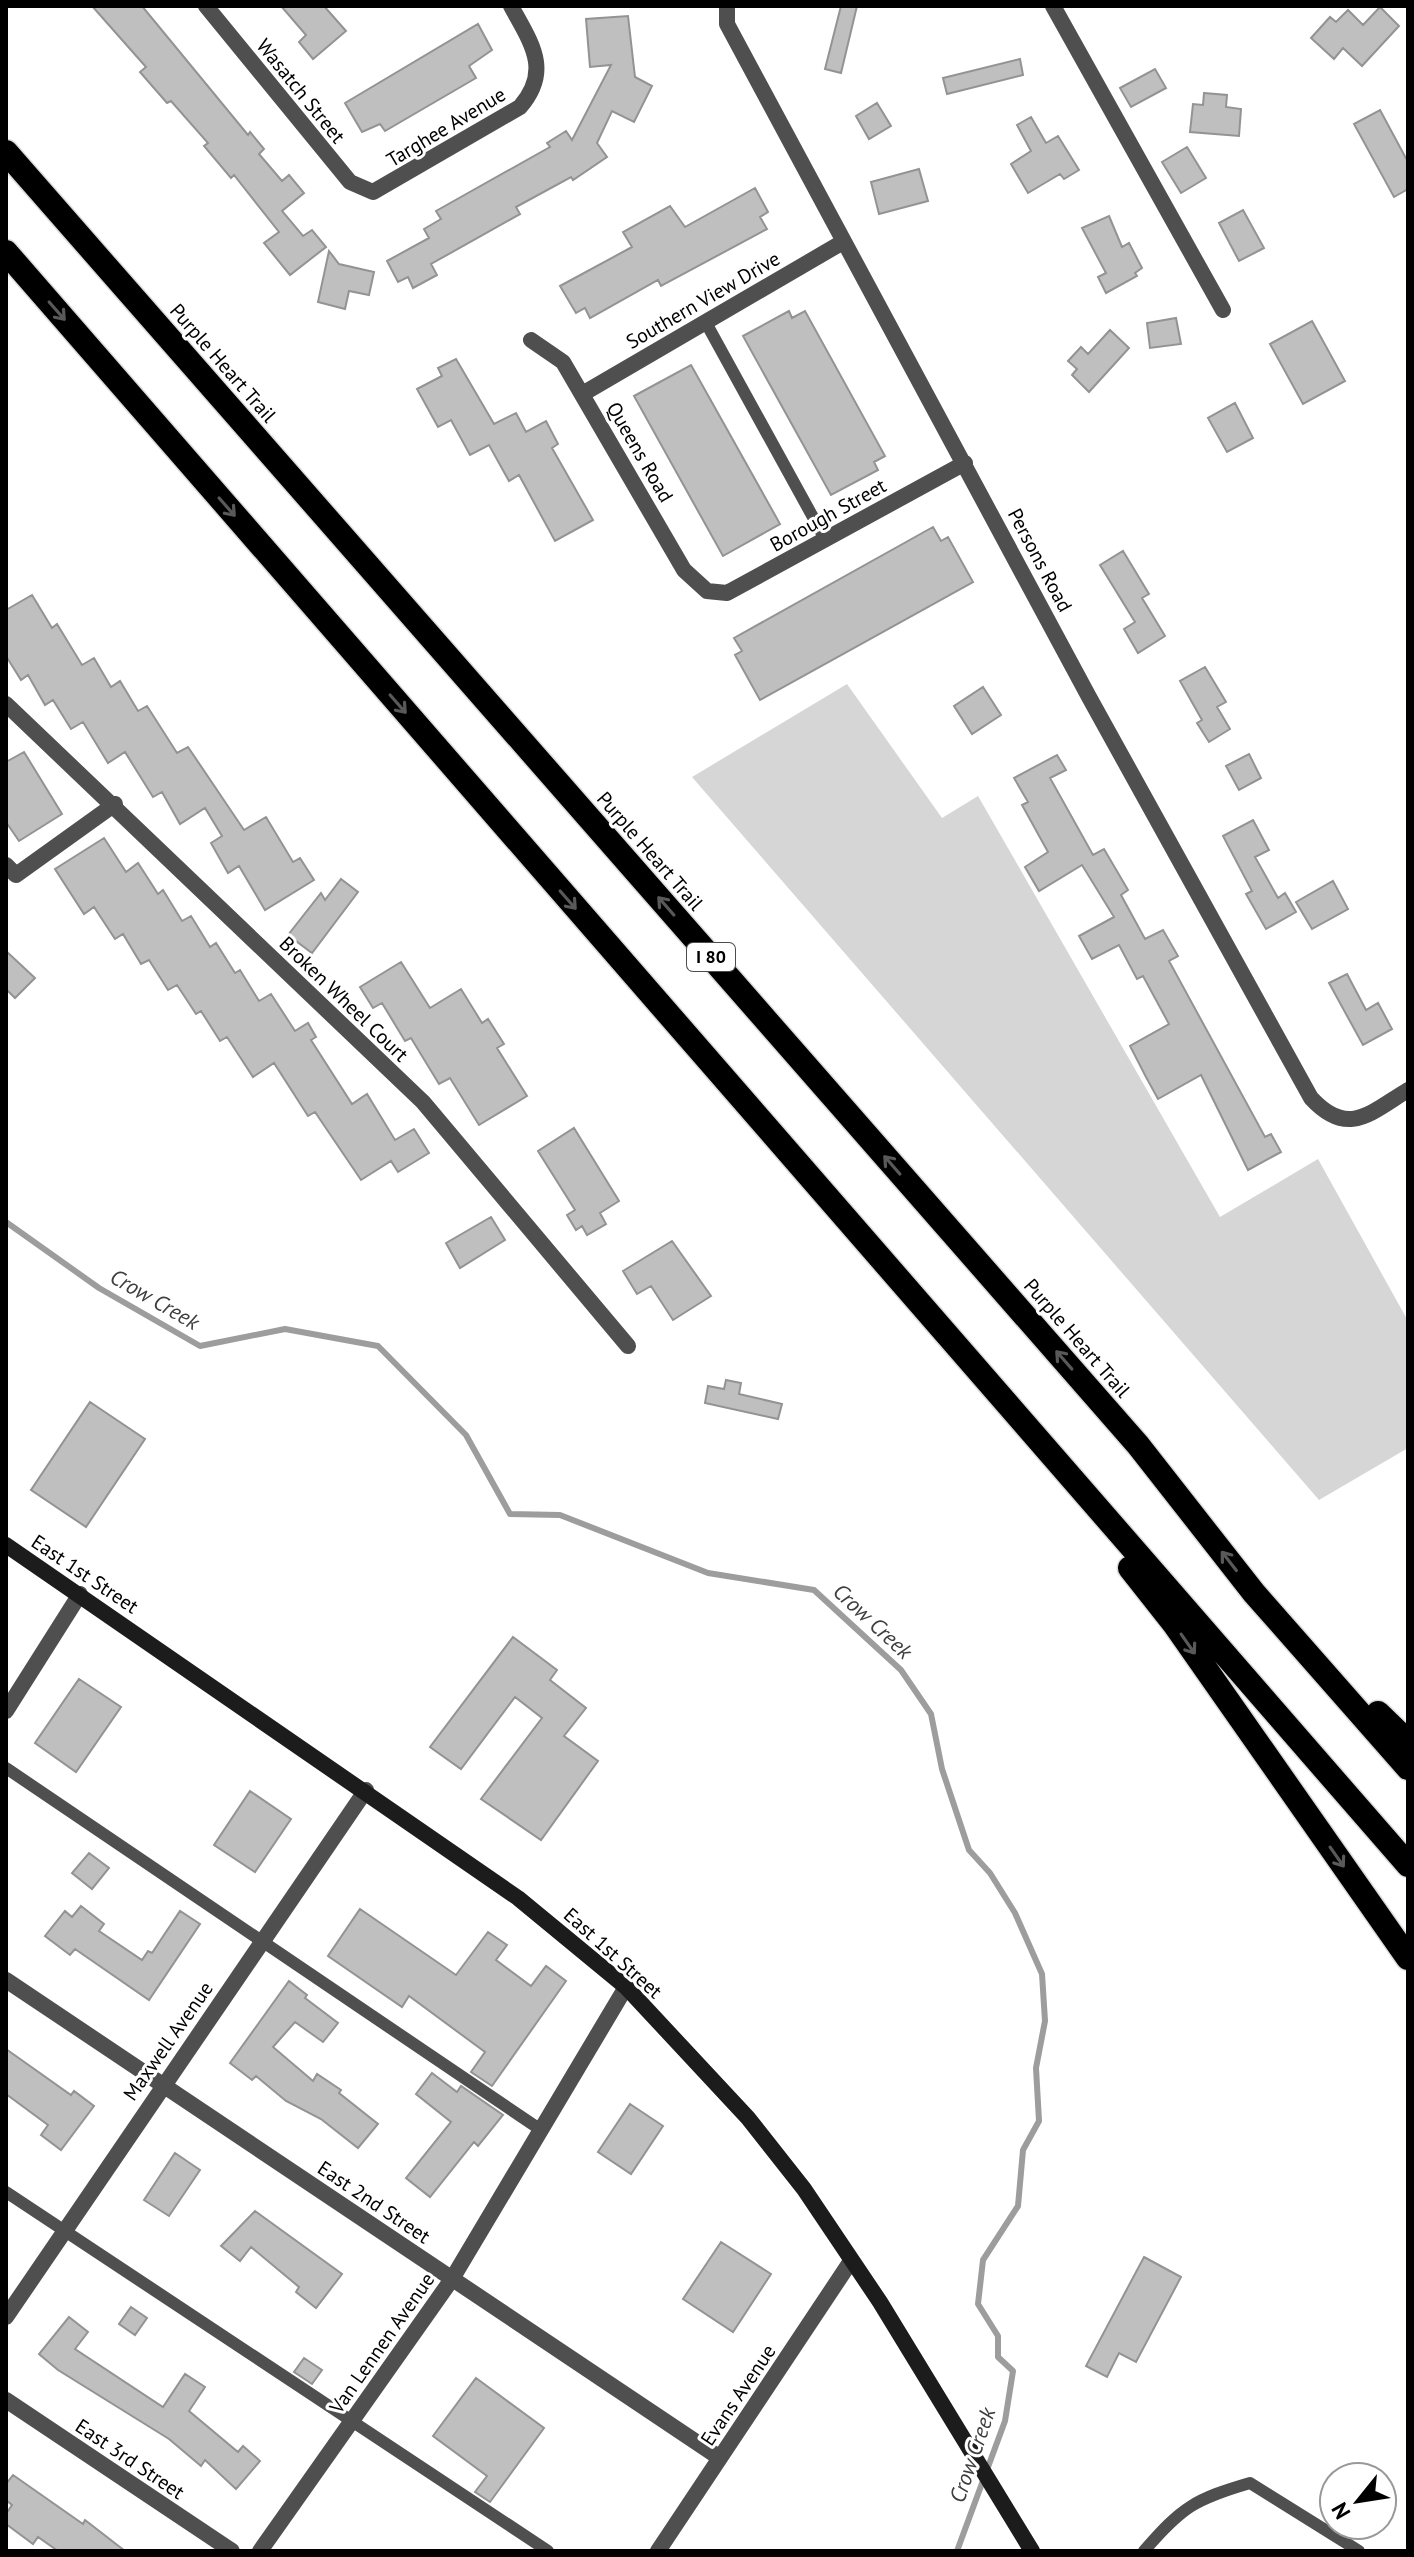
<svg xmlns="http://www.w3.org/2000/svg" width="1414" height="2557" font-family="'PT Sans',sans-serif">
<style>
.green{fill:#d6d6d6}
.lines{fill:none;stroke-linecap:round;stroke-linejoin:round}
.stream{stroke:#9d9d9d;stroke-width:6}
.building{fill:#bfbfbf;stroke:#939393;stroke-width:2}
.highway-casing{stroke:#dbdbdb;stroke-width:27}
.lane{stroke:#4f4f4f;stroke-width:12}
.street{stroke:#4f4f4f;stroke-width:16}
.secondary{stroke:#1c1c1c;stroke-width:16}
.highway{stroke:#000;stroke-width:24}
.oneway{stroke:#595959}
.labels{text-anchor:middle;stroke-width:6;stroke-linejoin:round;paint-order:stroke}
.shield{fill:#fff;stroke:#4c4c4c;stroke-width:2}
.shield-label{font-size:18px;font-weight:bold;fill:#000}
.street-label{font-size:20px;fill:#000;stroke:#fff}
.water-label{font-size:22px;font-style:italic;fill:#3e3e3e;stroke:#fff}
</style>
<rect width="100%" height="100%" fill="#fff"/>
<!-- green -->
<path class="green" d="M847 684 942 818 978 796 1220 1217 1318 1159 1408 1321V1448L1319 1500 692 777Z"/>
<g class="lines">
<!-- stream -->
<path class="stream" d="M6 1222 99 1288 200 1346 285 1329 378 1346 466 1435 510 1514 560 1515 708 1573 814 1590 901 1670 931 1714 942 1769 969 1850 990 1873 1015 1913 1042 1974 1045 2021 1036 2068 1039 2121 1023 2150 1018 2206 983 2260 978 2304 998 2336V2357L1013 2371 1005 2421 957 2551"/>
</g>
<!-- building -->
<path class="building" d="M92 6H142L248 135 250 132 264 149 259 154 282 181 289 175 304 193 282 211 303 236 312 230 326 247 290 275 264 243 279 232 234 175 231 178 204 146 208 143 171 101 167 103 140 72 146 67Z
M281 6H324L346 31 313 59 299 42 306 35Z
M841 6H857L841 73 825 69Z
M1380 7 1399 26 1362 66 1343 48 1334 59 1311 38 1330 17 1336 22 1348 10 1363 25Z
M628 16 635 77 652 86 634 122 612 111 597 143 607 157 573 180 571 177 516 207 520 214 431 264 437 275 413 288 408 277 398 282 387 261 429 238 424 229 441 219 436 211 550 147 547 143 566 131 572 140 611 65 590 67 586 19Z
M478 24 492 50 469 66 476 78 385 131 380 124 362 132 345 103Z
M1020 59 1023 75 947 94 943 78Z
M1155 69 1166 88 1131 107 1120 88Z
M1204 93 1227 95 1226 107 1241 109 1239 136 1190 132 1193 104 1203 105Z
M877 103 891 126 869 139 856 116Z
M1380 110 1408 162V189L1394 197 1354 124Z
M1031 117 1046 143 1058 136 1079 170 1064 179 1060 174 1028 193 1011 164 1031 151 1017 125Z
M1187 147 1206 178 1181 193 1162 162Z
M919 169 928 201 879 214 871 182Z
M755 188 768 212 760 217 767 229 661 286 658 280 590 318 585 308 576 313 560 286 632 247 623 232 670 206 685 227Z
M1243 210 1264 248 1239 261 1219 223Z
M1109 216 1122 247 1129 243 1142 268 1135 273 1137 276 1106 293 1098 277 1106 273 1082 228Z
M329 251 339 264 374 272 369 295 349 291 345 309 318 302Z
M789 311 792 318 805 311 885 456 874 462 878 470 831 495 743 336Z
M1176 318 1181 344 1150 348 1147 323Z
M1312 321 1345 381 1303 404 1270 344Z
M1110 330 1129 348 1089 392 1072 375 1077 369 1068 361 1081 347 1088 354Z
M456 359 494 424 516 413 526 432 546 421 558 444 552 448 593 520 555 541 519 475 509 481 489 445 470 455 451 420 438 427 417 389 442 376 438 368Z
M691 365 780 524 723 556 634 396Z
M1235 403 1253 438 1227 452 1208 418Z
M933 527 941 541 948 537 973 582 760 700 735 655 742 651 734 638Z
M1123 551 1149 594 1142 598 1165 636 1138 653 1124 629 1135 622 1100 565Z
M32 595 52 628 57 624 82 665 94 658 111 687 120 681 138 711 147 706 177 753 188 747 244 830 266 817 293 862 300 858 314 880 265 910 239 866 228 873 211 843 222 836 205 808 180 824 162 792 153 797 125 752 108 763 83 722 71 729 53 700 45 705 28 675 21 680 6 656V610Z
M1205 667 1226 702 1217 707 1230 729 1209 742 1197 723 1202 720 1180 681Z
M983 687 1001 715 972 734 954 706Z
M24 752 62 814 19 841 6 822V762Z
M1249 754 1261 778 1239 790 1226 766Z
M1057 755 1066 770 1050 778 1093 855 1104 849 1128 890 1121 895 1145 939 1163 930 1178 956 1169 961 1265 1137 1271 1134 1281 1152 1248 1170 1201 1075 1158 1099 1146 1077 1130 1046 1169 1024 1143 976 1137 979 1119 945 1092 959 1079 936 1114 917 1082 865 1039 891 1025 867 1048 852 1022 805 1028 802 1014 778Z
M1253 820 1269 850 1255 857 1278 898 1285 893 1296 912 1266 929 1246 894 1252 891 1223 836Z
M104 838 126 872 138 863 158 894 163 890 182 921 191 916 210 947 216 943 235 973 240 970 259 1001 271 994 295 1031 308 1023 316 1037 311 1040 352 1104 367 1094 395 1140 414 1129 429 1153 398 1172 391 1161 361 1180 315 1112 308 1116 274 1063 253 1077 227 1037 220 1041 201 1011 196 1014 177 985 168 990 149 960 141 964 123 934 115 939 94 907 84 914 55 869Z
M341 879 358 892 312 953 288 935 321 893 325 900Z
M1333 881 1348 909 1312 929 1296 902Z
M6 951 35 978 15 998 6 989Z
M401 962 430 1008 461 989 482 1023 488 1019 504 1044 497 1048 527 1096 479 1125 450 1078 439 1084 411 1038 405 1041 382 1003 373 1008 360 987Z
M1347 974 1366 1010 1378 1003 1392 1029 1363 1045 1329 983Z
M574 1128 619 1201 600 1213 606 1224 587 1235 582 1226 576 1230 567 1215 575 1210 538 1151Z
M491 1217 505 1240 460 1268 446 1243Z
M672 1241 711 1296 673 1320 651 1286 637 1294 623 1271Z
M726 1380 741 1383 739 1394 782 1404 778 1419 705 1403 708 1386 724 1389Z
M90 1402 145 1439 86 1527 31 1490Z
M513 1637 557 1670 550 1680 586 1708 564 1736 598 1761 541 1840 481 1799 542 1718 515 1697 461 1769 430 1747Z
M79 1679 121 1707 76 1772 35 1743Z
M250 1791 291 1819 255 1872 214 1845Z
M89 1853 109 1868 92 1889 72 1873Z
M81 1906 104 1924 99 1931 142 1960 148 1951 152 1953 180 1911 200 1924 149 2000 75 1949 70 1955 45 1936 65 1911 72 1917Z
M360 1909 456 1975 488 1932 507 1945 496 1960 531 1986 546 1966 566 1981 492 2086 471 2072 485 2052 409 1996 402 2007 328 1956Z
M289 1981 307 1995 305 1998 338 2023 323 2042 295 2022 273 2047 313 2081 317 2074 341 2090 339 2093 378 2124 358 2148 321 2119 286 2101 256 2076 252 2080 230 2063Z
M6 2049 71 2095 74 2091 94 2106 61 2150 41 2135 48 2125 6 2094Z
M432 2073 457 2092 461 2086 503 2115 478 2146 474 2142 430 2197 406 2178 451 2122 416 2094Z
M630 2104 663 2126 631 2174 598 2152Z
M175 2153 200 2170 169 2216 144 2200Z
M255 2211 342 2274 316 2308 296 2292 299 2287 251 2247 240 2261 221 2246Z
M721 2242 771 2274 733 2332 683 2299Z
M1144 2257 1181 2277 1136 2362 1119 2353 1107 2377 1086 2366Z
M131 2307 147 2318 135 2335 119 2324Z
M69 2317 88 2332 75 2349 163 2407 185 2374 205 2387 189 2411 238 2452 243 2446 260 2461 236 2489 205 2460 201 2466 169 2439 58 2370 39 2354Z
M304 2358 322 2370 312 2384 294 2372Z
M476 2378 544 2428 490 2502 475 2492 487 2476 433 2436Z
M13 2475 83 2524 85 2520 125 2551H58L38 2537 33 2544 6 2524V2514L12 2505 6 2500V2484Z"/>
<g class="lines">
<defs>
<path id="highway" d="M6 152 1138 1445 1254 1593 1408 1768
M6 252 1408 1865
M1130 1568 1175 1625 1408 1958
M1378 1713 1408 1742"/>
</defs>
<!-- highway casing -->
<use href="#highway" class="highway-casing"/>
<!-- lane -->
<path class="lane" d="M705 321 825 539
M6 1768 541 2130
M6 2192 548 2551
M1144 2551C1182 2507 1195 2499 1250 2483L1359 2551"/>
<!-- street -->
<path class="street" d="M206 6 350 182 373 192 520 107C552 70 531 43 511 6
M727 6V24L1089 697 1311 1098C1348 1138 1370 1113 1408 1090
M1053 6 1223 310
M531 340 563 362 684 570 707 591 727 593 965 463
M584 393 843 242
M6 704 423 1102 628 1346
M6 865 16 875 115 804
M6 1711 80 1594
M6 1980 720 2458
M6 2317 366 1790
M6 2400 232 2551
M260 2551 452 2279 626 1987
M658 2551 851 2261"/>
<!-- secondary -->
<path class="secondary" d="M6 1545 518 1898 626 1987 748 2118 804 2189 880 2302 1032 2551"/>
<!-- highway -->
<use href="#highway" class="highway"/>
</g>
<!-- one-way arrows -->
<defs><path id="oneway-shaft" d="M-6 0H5M1.5-3L5.5 0L1.5 3" fill="none" stroke-width="1.6" stroke-linecap="round" stroke-linejoin="round" transform="scale(2)"/></defs>
<g class="oneway">
<use href="#oneway-shaft" transform="translate(57 311) rotate(49)"/>
<use href="#oneway-shaft" transform="translate(227 507) rotate(49)"/>
<use href="#oneway-shaft" transform="translate(398 704) rotate(49)"/>
<use href="#oneway-shaft" transform="translate(568 900) rotate(49)"/>
<use href="#oneway-shaft" transform="translate(666 906) rotate(-131)"/>
<use href="#oneway-shaft" transform="translate(892 1165) rotate(-131)"/>
<use href="#oneway-shaft" transform="translate(1064 1360) rotate(-131)"/>
<use href="#oneway-shaft" transform="translate(1229 1561) rotate(-128)"/>
<use href="#oneway-shaft" transform="translate(1188 1644) rotate(55)"/>
<use href="#oneway-shaft" transform="translate(1337 1857) rotate(55)"/>
</g>
<g class="labels">
<!-- shield labels -->
<rect class="shield" x="687" y="943" width="48" height="28" rx="6"/>
<g class="shield-label">
<text x="711" y="963">I 80</text>
</g>
<!-- street labels -->
<g class="street-label">
<text transform="translate(301 91) rotate(51)" y="7">Wasatch Street</text>
<text transform="translate(446 127) rotate(-31)" y="7">Targhee Avenue</text>
<text transform="translate(703 300) rotate(-30)" y="7">Southern View Drive</text>
<text transform="translate(223 363) rotate(49)" y="7">Purple Heart Trail</text>
<text transform="translate(640 452) rotate(60)" y="7">Queens Road</text>
<text transform="translate(828 515) rotate(-29)" y="7">Borough Street</text>
<text transform="translate(1040 560) rotate(62)" y="7">Persons Road</text>
<text transform="translate(650 851) rotate(49)" y="7">Purple Heart Trail</text>
<text transform="translate(344 999) rotate(44)" y="7">Broken Wheel Court</text>
<text transform="translate(1077 1338) rotate(49)" y="7">Purple Heart Trail</text>
<text transform="translate(85 1574) rotate(34)" y="7">East 1st Street</text>
<text transform="translate(613 1953) rotate(42)" y="7">East 1st Street</text>
<text transform="translate(168 2041) rotate(-55)" y="7">Maxwell Avenue</text>
<text transform="translate(374 2202) rotate(34)" y="7">East 2nd Street</text>
<text transform="translate(382 2343) rotate(-55)" y="7">Van Lennen Avenue</text>
<text transform="translate(738 2395) rotate(-56)" y="7">Evans Avenue</text>
<text transform="translate(130 2459) rotate(34)" y="7">East 3rd Street</text>
</g>
<!-- water labels -->
<g class="water-label">
<text transform="translate(155 1299) rotate(30)" y="8">Crow Creek</text>
<text transform="translate(873 1621) rotate(43)" y="8">Crow Creek</text>
<text transform="translate(972 2455) rotate(-71)" y="8">Crow Creek</text>
</g>
</g>
<!-- border -->
<rect width="1414" height="2557" fill="none" stroke="#000000" stroke-width="16"/>
<!-- north arrow -->
<g transform="translate(1358 2501) rotate(240)"><circle r="38" fill="#ffffff" stroke="#999999" stroke-width="2"/>
<path d="M0-6L14 30L0 20L-14 30Z" fill="#000000"/>
<text y="-12" font-size="22" font-weight="bold" text-anchor="middle" fill="#000000">N</text>
</g>
</svg>
